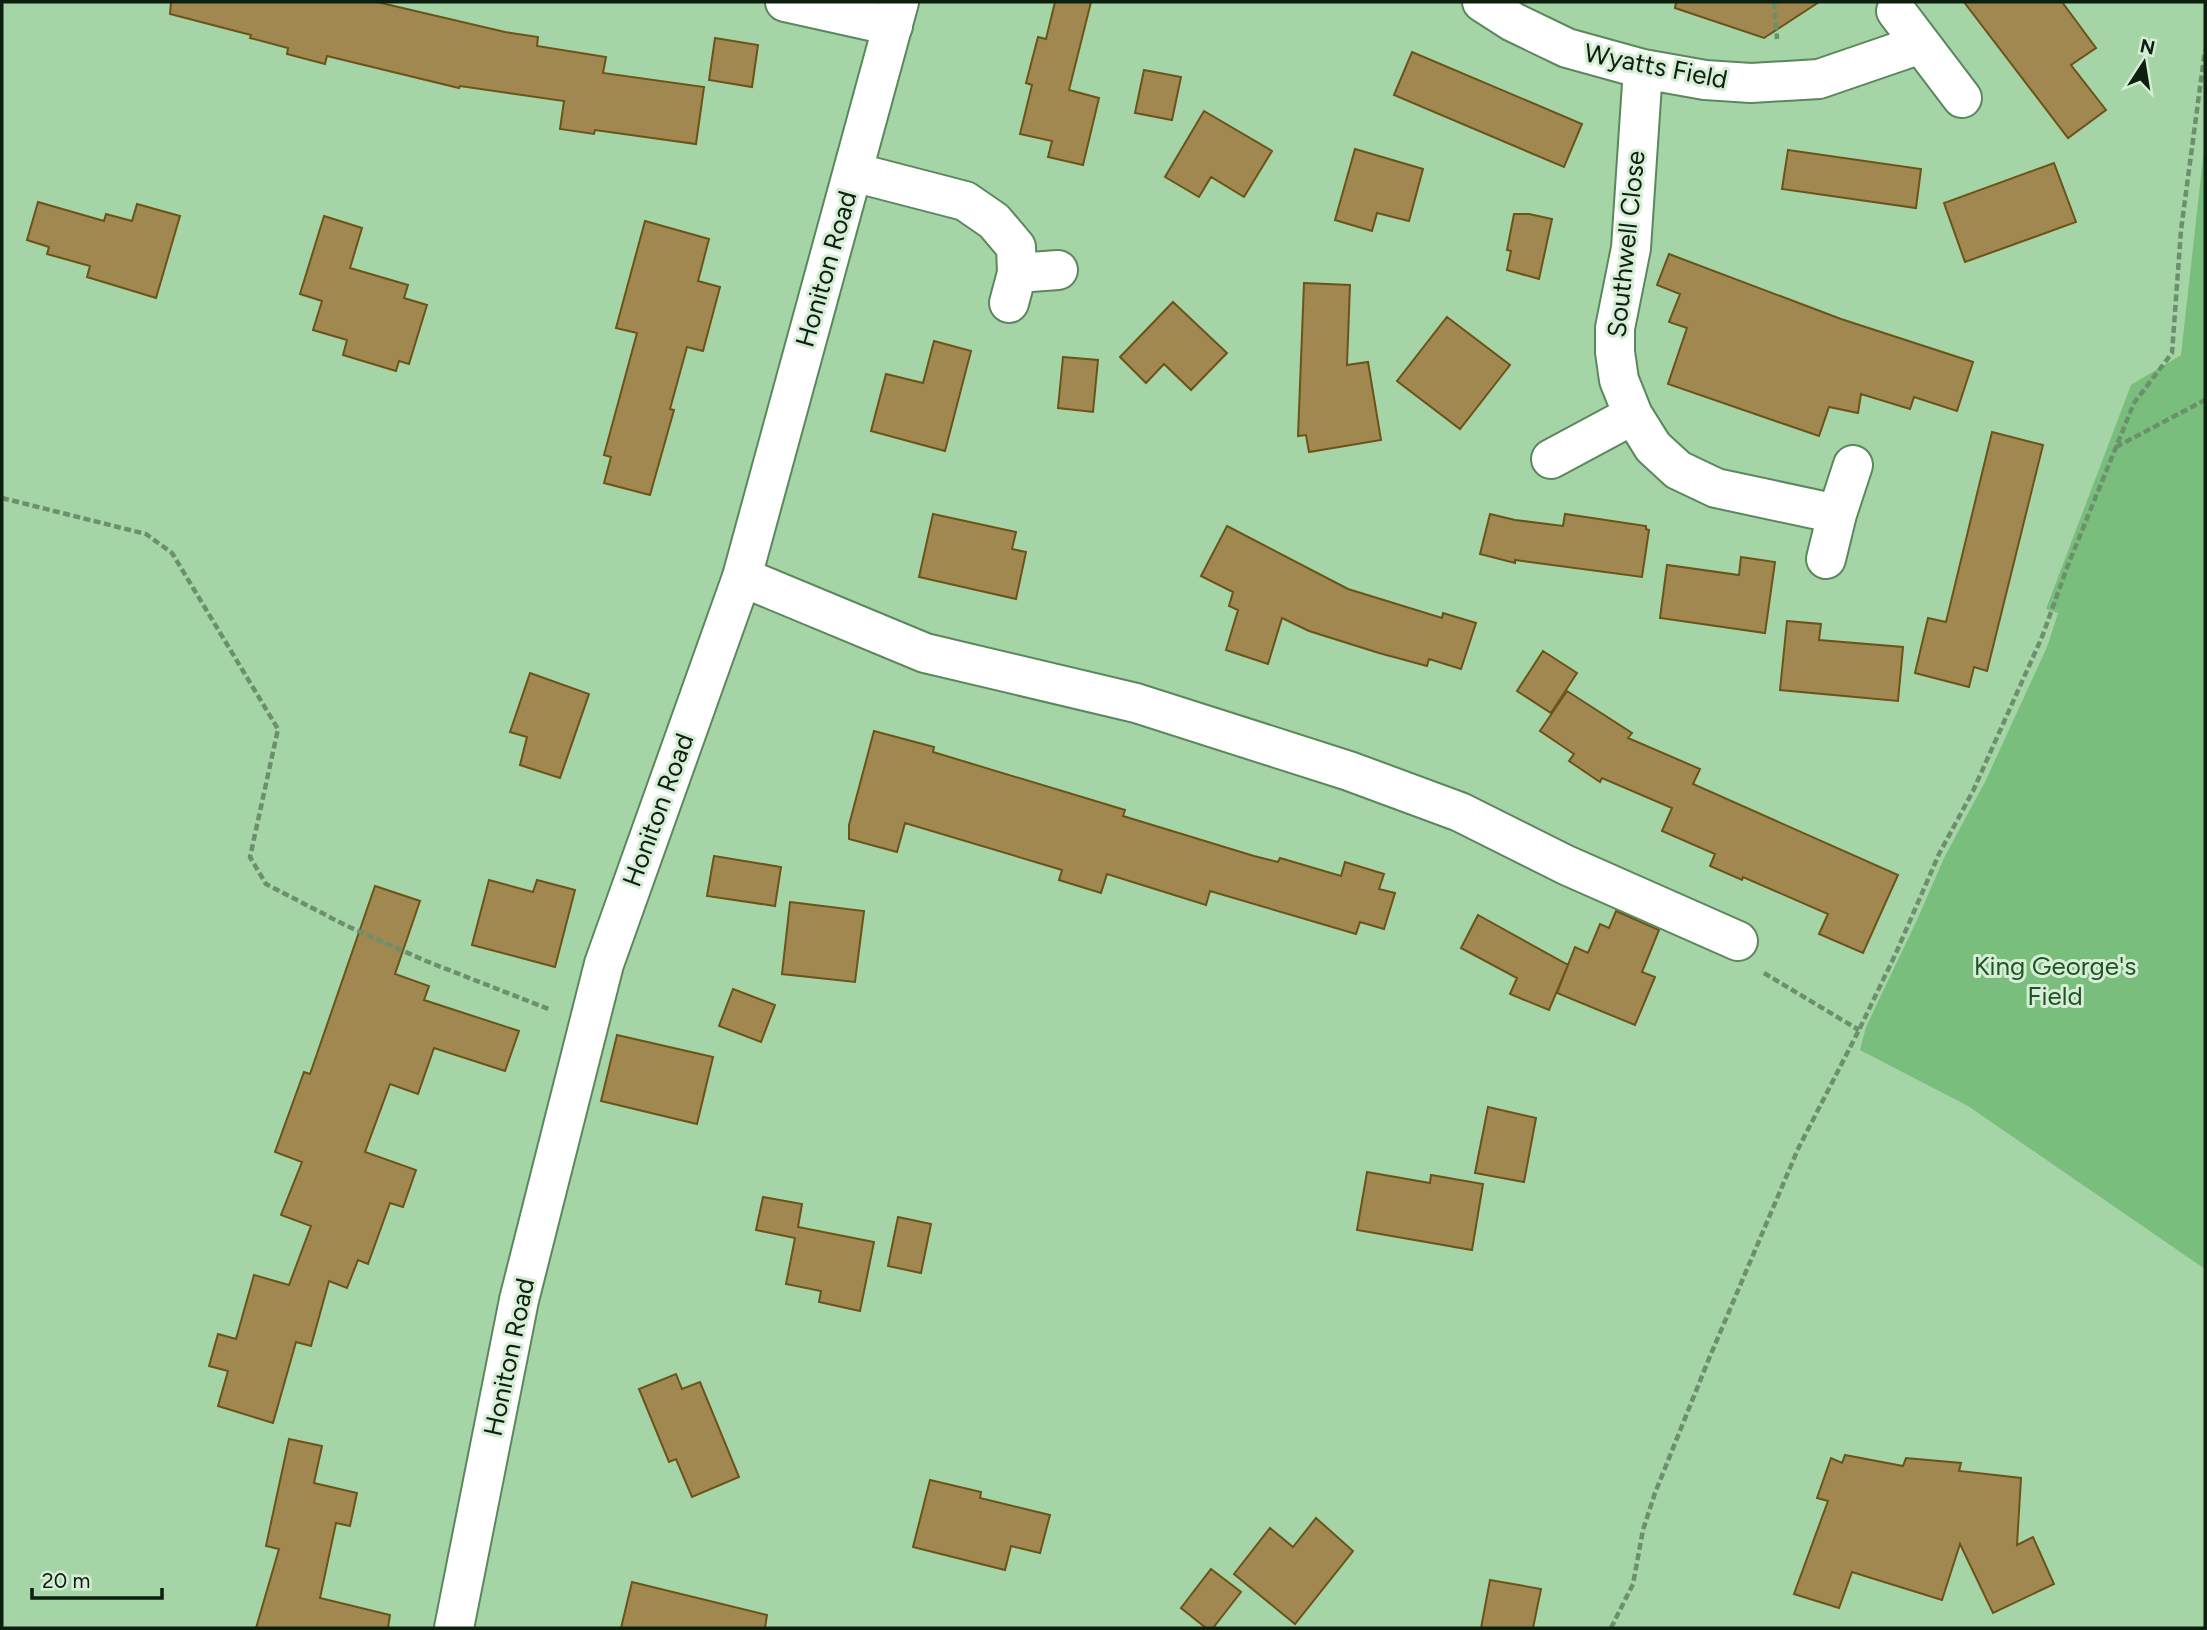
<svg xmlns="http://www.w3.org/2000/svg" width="2207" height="1630" font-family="Figtree,sans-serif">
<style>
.green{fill:#79be7d}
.building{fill:#a18851;stroke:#6b531a;stroke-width:2}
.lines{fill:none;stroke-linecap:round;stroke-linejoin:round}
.street-casing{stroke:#5b875d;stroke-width:42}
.secondary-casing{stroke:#5b875d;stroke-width:42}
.path{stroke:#6c906d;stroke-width:4.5;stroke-dasharray:7 3.5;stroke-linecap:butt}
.street{stroke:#fff;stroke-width:38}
.secondary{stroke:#fff;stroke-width:38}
.labels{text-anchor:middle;stroke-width:6;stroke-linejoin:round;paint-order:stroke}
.street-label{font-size:26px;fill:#0d1f0e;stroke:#d6edd6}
.park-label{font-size:26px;fill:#1d5624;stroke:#d6edd6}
</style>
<rect width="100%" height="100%" fill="#a5d4a6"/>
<!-- green -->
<path class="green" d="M2205 140V1269L1968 1106 1860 1050 1866 1027 1917 920 1945 856 1985 782 2047 647 2058 613 2046 609 2131 385 2181 355Z"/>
<!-- building -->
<path class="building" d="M171 2H377L505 32 538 37 537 46 606 57 603 73 704 87 696 144 595 130 594 134 560 129 564 101 460 86 459 88 327 56 325 64 287 54 288 48 250 38 251 35 170 14Z
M1055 2H1091L1069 90 1099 98 1083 165 1048 157 1052 141 1020 134 1032 85 1026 83 1038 37 1046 39Z
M1676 2H1819L1764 38 1675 8Z
M1964 2H2062L2096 48 2071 65 2106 110 2068 138Z
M715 38 758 45 752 87 709 80Z
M1412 52 1582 124 1564 167 1394 95Z
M1144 70 1181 77 1172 120 1135 113Z
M1204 111 1272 151 1244 197 1211 177 1199 197 1165 177Z
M1355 149 1423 169 1409 221 1377 213 1372 231 1335 220Z
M1788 150 1921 169 1916 208 1782 189Z
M2054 163 2076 222 1965 262 1944 203Z
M38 202 104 221 106 214 132 221 137 204 180 216 156 298 87 277 90 266 47 254 49 247 27 240Z
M1514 214H1529L1552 219 1539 279 1507 270 1511 251 1507 250Z
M324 216 362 228 350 268 408 285 404 298 427 305 409 364 399 361 396 371 343 355 347 340 313 330 322 301 300 294Z
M645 221 709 239 698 281 720 287 703 351 687 347 670 409 674 410 650 495 604 483 611 457 604 455 637 333 616 328Z
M1669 254 1841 319 1973 362 1957 411 1914 397 1910 409 1861 394 1858 413 1829 407 1819 436 1668 384 1687 328 1669 322 1680 294 1657 285Z
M1304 283 1350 285 1347 365 1368 362 1381 440 1309 452 1306 435 1298 436Z
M1173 302 1227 353 1191 390 1164 364 1146 383 1120 357Z
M1447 317 1510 365 1460 429 1397 381Z
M934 341 971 351 945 451 871 431 886 374 923 383Z
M1063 357 1098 360 1093 412 1058 408Z
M1992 432 2043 445 1987 671 1974 667 1969 687 1915 673 1928 618 1946 622Z
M933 514 1016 532 1012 549 1026 552 1016 599 919 577Z
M1490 514 1515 520 1563 526 1565 514 1646 526V529L1649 530 1642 577 1515 560V563L1480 554Z
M1227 526 1348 589 1442 618 1443 613 1476 623 1461 669 1429 659 1427 666 1379 653 1309 631 1282 618 1268 664 1226 650 1238 610 1229 606 1233 592 1201 576Z
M1741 557 1775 562 1765 633 1660 618 1667 565 1739 575Z
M1787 621 1821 624 1819 640 1903 647 1898 701 1780 690Z
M1543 651 1577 673 1551 713 1517 691Z
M530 673 589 694 560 778 520 765 527 737 510 732Z
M1567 691 1632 733 1628 738 1700 769 1693 784 1898 875 1863 953 1819 934 1828 914 1743 877 1742 880 1710 866 1715 854 1662 831 1672 808 1602 778 1600 782 1569 761 1574 754 1540 731Z
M874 731 934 747 933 752 1125 810 1123 816 1254 856 1278 862 1280 858 1341 876 1345 862 1384 874 1379 889 1395 893 1384 929 1360 922 1356 934 1210 891 1206 905 1107 874 1101 893 1059 880 1062 870 905 823 897 852 849 839V825Z
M714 856 781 867 775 906 707 896Z
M489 880 533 892 537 880 575 890 555 967 472 945Z
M375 886 420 901 395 974 429 986 424 1000 519 1031 505 1071 434 1048 418 1094 390 1084 365 1152 416 1170 403 1207 390 1203 368 1264 358 1260 347 1288 329 1281 311 1346 296 1342 273 1423 218 1406 228 1371 209 1366 218 1334 236 1339 254 1275 289 1285 311 1226 281 1215 302 1162 275 1152 304 1072 310 1074Z
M790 902 864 911 855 982 782 974Z
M1616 911 1659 930 1642 972 1655 977 1635 1025 1557 993 1575 947 1588 953 1600 924 1609 928Z
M1478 915 1568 965 1549 1010 1510 994 1517 978 1461 948Z
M733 989 775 1005 761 1042 719 1026Z
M617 1035 713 1057 697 1124 601 1101Z
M1488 1107 1536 1118 1524 1182 1475 1173Z
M1367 1172 1430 1183 1431 1175 1483 1184 1472 1250 1357 1230Z
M763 1197 802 1204 798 1227 874 1242 860 1311 819 1302 821 1291 786 1284 795 1238 756 1230Z
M898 1217 931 1224 921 1273 888 1266Z
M676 1374 682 1389 700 1382 739 1477 692 1497 676 1459 669 1462 639 1389Z
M289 1439 322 1446 314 1483 357 1493 350 1526 336 1523 320 1598 390 1615 388 1628H256L279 1549 266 1546Z
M1845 1455 1903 1466 1906 1458 1961 1463 1959 1471 2021 1478 2017 1545 2033 1537 2054 1584 1993 1613 1960 1544 1942 1600 1852 1572 1839 1608 1794 1594 1828 1501 1817 1498 1831 1458 1842 1463Z
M930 1480 981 1492 980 1498 1050 1515 1040 1553 1011 1546 1005 1570 913 1547Z
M1316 1518 1353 1551 1295 1624 1234 1574 1270 1528 1293 1547Z
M1211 1569 1241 1592 1213 1628H1206L1181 1608Z
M1490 1580 1541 1589 1533 1628H1481Z
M632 1582 767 1615 765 1628H621Z"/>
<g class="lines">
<defs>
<path id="street" d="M785 2 893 26
M1482 2 1513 22 1567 48 1643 69 1705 80 1751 83 1819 79 1921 44
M1896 11 1962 98
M1643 69 1631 248 1615 328V352L1619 380 1633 415 1653 447 1678 470 1716 488 1837 514 1853 465
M853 172 965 201 994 221 1016 247 1017 273 1009 303
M1017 273 1058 270
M1551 459 1633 415
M1826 559 1837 514
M742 577 925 653 1136 703 1349 771 1460 812 1566 865 1738 941"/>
<path id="secondary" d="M454 1628 519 1300 604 964 742 577 899 2"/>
</defs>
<!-- street casing -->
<use href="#street" class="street-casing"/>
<!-- secondary casing -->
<use href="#secondary" class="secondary-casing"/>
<!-- path -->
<path class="path" d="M1774 2 1777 39
M2116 447 2205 400
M2 498 146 534 172 553 278 729 250 857 266 884 347 926 426 961 551 1010
M1764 973 1859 1030
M1611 1628 1633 1584 1643 1530 1655 1493 1708 1361 1798 1149 1859 1030 1896 953 1939 854 1973 791 2042 637 2068 565 2134 403 2172 353 2181 230 2205 50"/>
<!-- street -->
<use href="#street" class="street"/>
<!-- secondary -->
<use href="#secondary" class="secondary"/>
</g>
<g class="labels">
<!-- street labels -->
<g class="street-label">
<text transform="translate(1656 66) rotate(11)" y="9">Wyatts Field</text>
<text transform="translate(1626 244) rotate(-84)" y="9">Southwell Close</text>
<text transform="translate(826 269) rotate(-74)" y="9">Honiton Road</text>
<text transform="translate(658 810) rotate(-70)" y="9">Honiton Road</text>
<text transform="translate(509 1357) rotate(-78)" y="9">Honiton Road</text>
</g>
<!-- park labels -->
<g class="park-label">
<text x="2055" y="975">King George's<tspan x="2055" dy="30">Field</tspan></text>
</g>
</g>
<!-- border -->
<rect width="2207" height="1630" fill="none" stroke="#0d1f0e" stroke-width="7"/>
<!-- north arrow -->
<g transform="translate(2144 63) rotate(12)" stroke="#d6edd6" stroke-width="5" paint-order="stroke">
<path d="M0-5L12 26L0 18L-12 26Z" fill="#0d1f0e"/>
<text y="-10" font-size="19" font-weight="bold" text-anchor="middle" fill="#0d1f0e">N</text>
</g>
<!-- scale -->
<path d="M32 1588v10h130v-10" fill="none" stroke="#0d1f0e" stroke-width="3.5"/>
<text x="42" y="1588" font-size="21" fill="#0d1f0e" stroke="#d6edd6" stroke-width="5" paint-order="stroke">20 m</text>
</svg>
